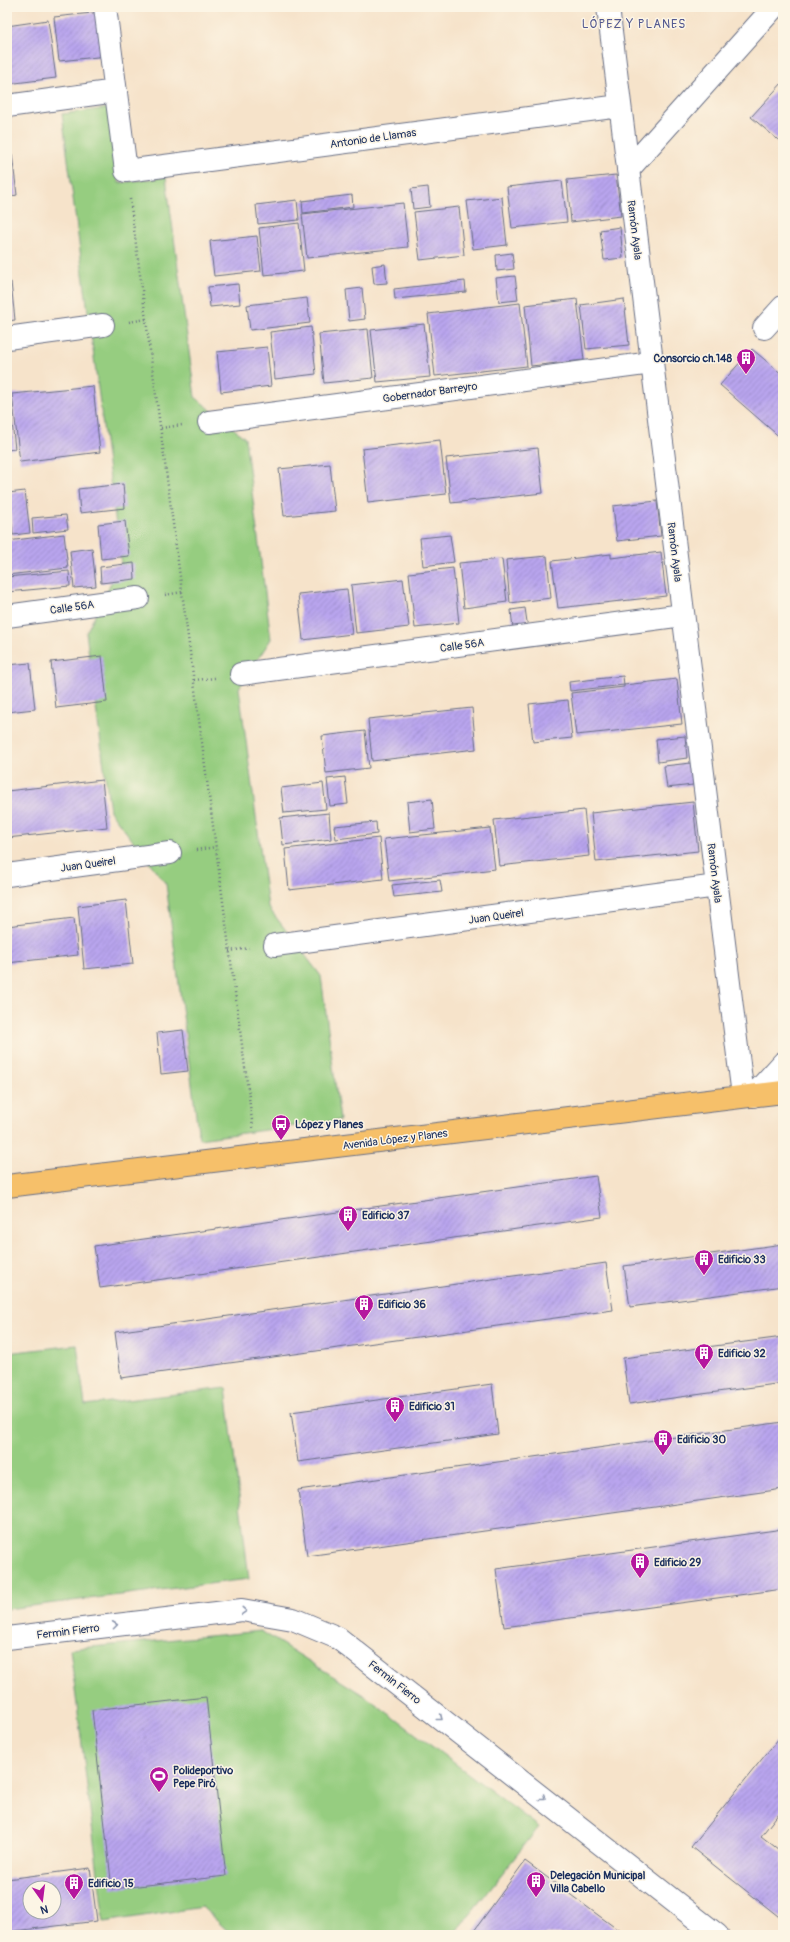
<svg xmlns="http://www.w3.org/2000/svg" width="790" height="1942" font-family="Pangolin,sans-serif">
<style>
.green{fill:#96cd80;stroke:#587e6f}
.building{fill:url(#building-hatch);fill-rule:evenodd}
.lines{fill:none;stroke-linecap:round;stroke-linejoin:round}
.minor-casing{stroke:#686e84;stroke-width:24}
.major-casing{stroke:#686e84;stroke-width:24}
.path{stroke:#686e84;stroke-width:2.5;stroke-dasharray:1 3;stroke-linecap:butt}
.minor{stroke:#fff;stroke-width:22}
.major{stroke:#f6c06b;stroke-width:22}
.oneway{stroke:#8d97ae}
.labels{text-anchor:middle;stroke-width:3;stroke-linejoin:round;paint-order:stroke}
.street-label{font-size:11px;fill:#1b2f5e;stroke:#fcf5e5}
.poi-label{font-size:11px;font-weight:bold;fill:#1b2f5e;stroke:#fcf5e5;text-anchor:start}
.neighbourhood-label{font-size:12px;letter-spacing:1px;fill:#525890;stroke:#fcf5e5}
</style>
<defs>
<pattern id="building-hatch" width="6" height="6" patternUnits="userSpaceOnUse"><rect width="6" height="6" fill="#b9a5ee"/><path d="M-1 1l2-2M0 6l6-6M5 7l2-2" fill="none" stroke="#9687c4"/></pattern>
</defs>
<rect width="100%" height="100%" fill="#fcf5e5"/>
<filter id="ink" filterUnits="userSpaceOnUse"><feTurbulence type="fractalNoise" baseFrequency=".025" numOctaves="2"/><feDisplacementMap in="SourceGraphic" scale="8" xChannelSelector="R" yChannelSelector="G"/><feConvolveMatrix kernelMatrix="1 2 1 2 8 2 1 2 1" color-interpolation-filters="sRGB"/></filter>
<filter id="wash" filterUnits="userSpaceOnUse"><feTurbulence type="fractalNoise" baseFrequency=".012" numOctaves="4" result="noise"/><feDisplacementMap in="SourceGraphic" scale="16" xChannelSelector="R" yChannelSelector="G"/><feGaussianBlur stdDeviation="0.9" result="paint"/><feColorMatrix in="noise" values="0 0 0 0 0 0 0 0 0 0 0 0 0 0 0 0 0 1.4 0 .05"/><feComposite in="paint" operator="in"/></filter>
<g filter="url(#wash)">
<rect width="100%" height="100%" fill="#f6e3ca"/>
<!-- green -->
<path class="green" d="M109 108 119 183 166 177 195 397 245 438 271 639 239 688 268 907 321 976 340 1120 199 1139 166 884 110 811 86 633 121 563 62 114Z
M77 1345 85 1405 226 1388 249 1579 7 1609V1353Z
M261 1631 368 1698 539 1827 453 1935H232L202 1907 104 1922 70 1649Z"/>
<g id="blocks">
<!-- building -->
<path class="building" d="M102 12 107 56 59 61 54 17Z
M48 20 56 78 7 84V26Z
M783 82V144L751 117Z
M7 154H12L17 195 7 197Z
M616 175 621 216 571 222 567 180Z
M562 181 567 222 512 228 507 187Z
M428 187 430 207 413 209 411 189Z
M352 195 353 207 303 213 302 201Z
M502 197 507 245 473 249 467 201Z
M297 200 299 220 258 224 256 205Z
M403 203 408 247 307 258 302 214Z
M459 207 464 255 420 260 414 212Z
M299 223 304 271 264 275 259 228Z
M620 227 623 258 604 260 600 230Z
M257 236 261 271 214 276 210 241Z
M512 253 514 269 497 271 496 255Z
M385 264 387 283 374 284 372 266Z
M515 276 518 300 499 302 496 278Z
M465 281 466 292 395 299 394 289Z
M7 282H11L15 320 7 321Z
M238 284 240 304 210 307 208 287Z
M362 288 365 319 349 321 346 290Z
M307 298 310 323 250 330 247 305Z
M577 299 584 360 531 366 525 305Z
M624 299 629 345 586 349 581 305Z
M520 303 527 366 435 376 428 314Z
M424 324 430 377 377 382 371 330Z
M311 327 316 374 275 379 270 332Z
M368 329 373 378 324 383 319 334Z
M267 347 271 386 221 392 217 352Z
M752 349 783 375V440L720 385Z
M93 386 100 452 20 462 12 394Z
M11 412 15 449 7 450V413Z
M440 440 446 494 368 503 362 449Z
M538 448 543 493 451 503 446 458Z
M330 464 335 511 284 516 279 469Z
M123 484 125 508 80 513 78 489Z
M25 491 30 533 13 535 8 493Z
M657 501 661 536 617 541 613 506Z
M66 515 68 529 33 533 32 518Z
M125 521 129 556 101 559 98 524Z
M64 534 68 568 7 575V541Z
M450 535 454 562 423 566 420 538Z
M92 548 96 586 74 588 70 551Z
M661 552 666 596 558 608 552 561 611 554V558Z
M547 556 551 598 510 603 506 560Z
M502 559 507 602 464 608 459 563Z
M134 563 135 579 101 583 100 567Z
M453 568 459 623 415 628 409 573Z
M69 571 70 586 7 592V577Z
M403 579 409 627 356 633 351 585Z
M347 589 352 634 303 640 298 594Z
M525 608 528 629 513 630 511 610Z
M102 656 107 702 56 708 51 662Z
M30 663 35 709 7 712V665Z
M623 676 624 685 677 679 682 724 576 735 571 693 624 687V685L570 691 569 682Z
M568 700 572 738 533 742 529 704Z
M472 708 476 749 372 761 368 719Z
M365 731 369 768 326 773 322 736Z
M685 736 687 758 658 762 656 739Z
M691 763 693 785 667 788 664 766Z
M345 777 348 804 330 806 327 779Z
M102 780 107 827 7 838V791Z
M323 783 326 809 284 813 281 788Z
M432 799 435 829 410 832 407 802Z
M693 802 698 851 596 862 591 813Z
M584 810 589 856 499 866 494 820Z
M329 813 331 839 283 845 280 818Z
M376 822 377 834 336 839 334 826Z
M490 828 495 869 389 881 384 839Z
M379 838 383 879 289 890 285 849Z
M440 880 442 892 394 897 392 885Z
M126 900 133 964 84 969 78 906Z
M74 918 78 955 7 963V926Z
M183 1030 188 1071 161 1074 157 1033Z
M596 1176 602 1217 100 1288 94 1246Z
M783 1244V1286L630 1307 624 1266Z
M606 1263 613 1310 121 1378 115 1332Z
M783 1337V1383L629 1404 623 1358Z
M492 1384 498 1434 298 1462 291 1412Z
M783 1422V1489L307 1556 298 1490Z
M783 1529V1589L504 1627 496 1569Z
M206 1697 226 1876 112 1889 92 1710Z
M783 1733V1808L761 1836 783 1853V1920L691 1847Z
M525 1861 625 1935H471Z
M90 1868 97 1921 7 1932V1879ZM30 1888H54V1912H30Z"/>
</g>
</g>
<g filter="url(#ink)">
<use href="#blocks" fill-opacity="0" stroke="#686e84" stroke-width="1"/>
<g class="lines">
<defs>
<path id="minor" d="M105 7 126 171 620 106
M608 7 743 1096
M7 106 116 91
M628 170 774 7
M764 328 783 307
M7 338 103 325
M209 422 652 363
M7 616 138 598
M241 674 683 615
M7 875 170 853
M275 945 717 886
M753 1096 783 1063
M7 1638 242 1610 293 1619 338 1638 717 1935"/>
<path id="major" d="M7 1186 783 1092"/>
</defs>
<!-- minor casing -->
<use href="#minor" class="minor-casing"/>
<!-- major casing -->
<use href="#major" class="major-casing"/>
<!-- path -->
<path class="path" d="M130 199 253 1128
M129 322 146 319
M161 428 182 425
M165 595 182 592
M194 680 215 678
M196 850 216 847
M229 951 249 948"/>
<!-- minor -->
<use href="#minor" class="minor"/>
<!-- major -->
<use href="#major" class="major"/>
</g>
<!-- one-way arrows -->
<defs><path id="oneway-chevron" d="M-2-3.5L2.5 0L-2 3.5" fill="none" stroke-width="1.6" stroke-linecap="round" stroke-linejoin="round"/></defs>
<g class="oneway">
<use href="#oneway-chevron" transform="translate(244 1611) rotate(4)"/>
<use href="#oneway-chevron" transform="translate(115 1625) rotate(-7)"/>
<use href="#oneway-chevron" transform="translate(440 1718) rotate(38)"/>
<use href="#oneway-chevron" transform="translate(543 1798) rotate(38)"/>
</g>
</g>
<!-- icons -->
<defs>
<symbol id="building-pin" viewBox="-11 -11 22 30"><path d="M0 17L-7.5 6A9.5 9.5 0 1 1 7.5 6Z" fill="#b5179e" stroke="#fcf5e5"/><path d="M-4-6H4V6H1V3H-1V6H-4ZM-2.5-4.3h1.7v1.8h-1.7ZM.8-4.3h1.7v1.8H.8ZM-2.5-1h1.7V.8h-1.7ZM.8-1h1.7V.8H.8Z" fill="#fff"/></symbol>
<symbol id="bus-pin" viewBox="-11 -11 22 30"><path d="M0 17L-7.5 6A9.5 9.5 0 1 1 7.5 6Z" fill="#b5179e" stroke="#fcf5e5"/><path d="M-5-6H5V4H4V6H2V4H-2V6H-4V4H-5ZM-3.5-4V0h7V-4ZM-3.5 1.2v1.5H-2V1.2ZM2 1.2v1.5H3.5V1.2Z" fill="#fff"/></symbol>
<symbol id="stadium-pin" viewBox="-11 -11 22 30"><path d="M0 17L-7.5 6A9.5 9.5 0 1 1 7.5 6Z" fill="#b5179e" stroke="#fcf5e5"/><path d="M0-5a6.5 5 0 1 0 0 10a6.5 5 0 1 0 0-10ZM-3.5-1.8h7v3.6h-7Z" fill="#fff"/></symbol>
</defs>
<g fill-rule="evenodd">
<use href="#building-pin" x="735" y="347" width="22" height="30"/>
<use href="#bus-pin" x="270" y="1113" width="22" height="30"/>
<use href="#building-pin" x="337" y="1204" width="22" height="30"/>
<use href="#building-pin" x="693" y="1248" width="22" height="30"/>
<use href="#building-pin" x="353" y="1293" width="22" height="30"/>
<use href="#building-pin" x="693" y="1342" width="22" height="30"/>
<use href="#building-pin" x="384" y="1395" width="22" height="30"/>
<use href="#building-pin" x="652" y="1428" width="22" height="30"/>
<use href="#building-pin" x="629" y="1551" width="22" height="30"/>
<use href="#stadium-pin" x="148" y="1765" width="22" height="30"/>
<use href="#building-pin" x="525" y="1870" width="22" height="30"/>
<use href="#building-pin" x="63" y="1872" width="22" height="30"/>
</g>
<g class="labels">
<!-- street labels -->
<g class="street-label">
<text transform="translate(373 138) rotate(-8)" y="4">Antonio de Llamas</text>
<text transform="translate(635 230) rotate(83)" y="4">Ramón Ayala</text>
<text transform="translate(430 392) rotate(-8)" y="4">Gobernador Barreyro</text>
<text transform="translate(675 552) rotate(83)" y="4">Ramón Ayala</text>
<text transform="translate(72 607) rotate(-8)" y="4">Calle 56A</text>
<text transform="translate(462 645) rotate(-8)" y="4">Calle 56A</text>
<text transform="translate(88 864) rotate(-8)" y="4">Juan Queirel</text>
<text transform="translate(715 873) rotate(83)" y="4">Ramón Ayala</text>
<text transform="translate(496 916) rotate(-8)" y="4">Juan Queirel</text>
<text transform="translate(395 1139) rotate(-7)" y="4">Avenida López y Planes</text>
<text transform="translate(68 1631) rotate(-7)" y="4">Fermin Fierro</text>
<text transform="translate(395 1682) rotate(38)" y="4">Fermin Fierro</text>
</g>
<!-- poi labels -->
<g class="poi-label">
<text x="732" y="362" text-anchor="end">Consorcio ch.148</text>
<text x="295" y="1128">López y Planes</text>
<text x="362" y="1219">Edificio 37</text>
<text x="718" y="1263">Edificio 33</text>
<text x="378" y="1308">Edificio 36</text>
<text x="718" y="1357">Edificio 32</text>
<text x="409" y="1410">Edificio 31</text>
<text x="677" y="1443">Edificio 30</text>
<text x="654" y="1566">Edificio 29</text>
<text x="173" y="1774">Polideportivo<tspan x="173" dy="13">Pepe Piró</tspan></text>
<text x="550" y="1879">Delegación Municipal<tspan x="550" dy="13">Villa Cabello</tspan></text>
<text x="88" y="1887">Edificio 15</text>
</g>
<!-- neighbourhood labels -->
<g class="neighbourhood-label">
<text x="634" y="28">LÓPEZ Y PLANES</text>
</g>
</g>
<!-- margin -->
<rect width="790" height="1942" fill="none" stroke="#fcf5e5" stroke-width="24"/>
<!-- north arrow -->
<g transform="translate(42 1900) rotate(166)"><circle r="19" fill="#fcf5e5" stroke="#a2a6af"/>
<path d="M0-3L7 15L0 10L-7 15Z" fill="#b5179e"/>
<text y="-6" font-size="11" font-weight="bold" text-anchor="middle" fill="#1b2f5e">N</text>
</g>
</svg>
